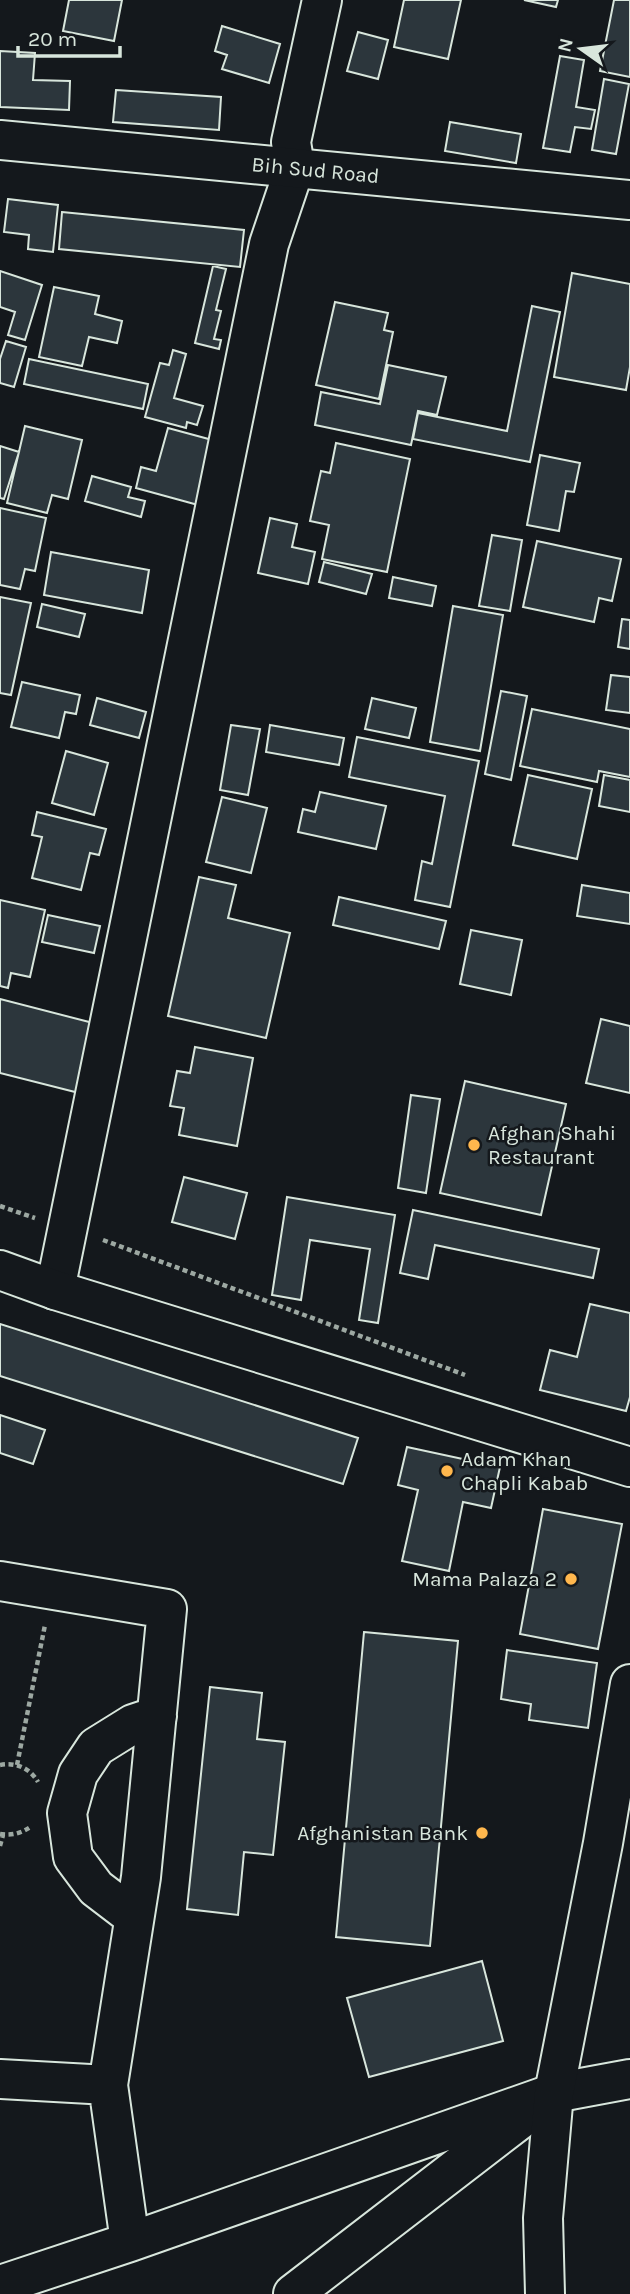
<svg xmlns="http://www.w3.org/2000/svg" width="630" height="2294" font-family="Karla,sans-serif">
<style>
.building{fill:#2c363c;stroke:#d8e6dc;stroke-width:2}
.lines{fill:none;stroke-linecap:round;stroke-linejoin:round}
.minor-casing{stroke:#d8e6dc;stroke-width:42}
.major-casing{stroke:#d8e6dc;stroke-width:42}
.path{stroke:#9da8a2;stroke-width:4.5;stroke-dasharray:5 3.5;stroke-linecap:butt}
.minor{stroke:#14181c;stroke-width:38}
.major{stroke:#14181c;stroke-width:38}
.poi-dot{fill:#ffb74d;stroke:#14181c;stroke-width:2.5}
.labels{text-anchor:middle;stroke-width:5;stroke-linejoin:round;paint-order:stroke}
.street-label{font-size:21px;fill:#d8e6dc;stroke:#14181c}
.poi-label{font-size:21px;fill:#d8e6dc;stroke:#14181c;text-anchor:start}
</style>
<rect width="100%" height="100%" fill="#14181c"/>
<!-- building -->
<path class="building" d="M69 0H122L114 41 63 31Z
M404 0H461L448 59 394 47Z
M524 0H558L556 7Z
M614 0H630V77L600 71Z
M222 26 280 44 269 83 222 69 227 55 215 51Z
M358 32 388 40 378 79 347 71Z
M0 51 35 53 33 80 70 81 69 110 0 107Z
M560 56 584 60 576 107 595 110 591 129 575 127 570 152 543 148Z
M604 79 629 84 616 154 592 150Z
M116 90 221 97 219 130 113 122Z
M450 122 521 134 516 163 445 151Z
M8 199 58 205 53 252 28 249 29 235 4 232Z
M62 212 244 230 240 267 59 249Z
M213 266 226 269 216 310 221 311 214 339 221 340 219 349 195 343Z
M0 271 42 285 25 340 8 335 15 312 0 307Z
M572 273 630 284V367L626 390 554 377Z
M54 287 99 296 95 314 122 321 117 343 89 337 82 366 39 357Z
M335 302 388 313 384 330 393 332 379 399 316 385Z
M532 306 560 312 530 462 413 439 418 413 507 431Z
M6 341 26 347 14 387 0 383V359Z
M173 350 186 354 174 398 203 406 197 425 187 422 186 428 145 417 160 363 169 365Z
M29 359 148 384 143 409 24 384Z
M388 365 446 377 437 415 418 411 411 445 315 425 321 392 380 404Z
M25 426 82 440 68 499 52 495 47 513 7 503Z
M168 428 216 441 198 505 136 488 141 467 156 471Z
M336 443 410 459 387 572 322 559 329 525 310 521 321 471 330 473Z
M0 446 19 452 4 499 0 498Z
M540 455 580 463 574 492 566 491 559 531 527 525Z
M92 476 131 487 128 497 145 501 141 517 85 501Z
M0 508 46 518 35 571 25 569 20 589 0 585Z
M270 518 297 524 292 547 315 552 308 584 258 573Z
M492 535 522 540 510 611 479 606Z
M537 541 621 559 612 601 599 598 594 622 523 607Z
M51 552 149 570 142 613 44 595Z
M324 562 372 574 366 594 319 582Z
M393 577 436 586 432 606 389 598Z
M0 597 31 603 11 695 0 693Z
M42 604 85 614 79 637 37 627Z
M453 606 503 615 480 751 430 742Z
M622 619 630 620V649L618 647Z
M611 675 630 677V713L606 710Z
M22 682 80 695 76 714 65 712 59 738 11 727Z
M501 691 527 696 511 780 485 774Z
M97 698 146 712 139 738 90 725Z
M372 698 416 708 409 738 365 729Z
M532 709 630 729V777L599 771 597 782 520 766Z
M231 725 260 729 248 795 220 790Z
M270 725 344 738 339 765 266 752Z
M357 737 479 761 450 907 415 900 422 861 432 864 445 796 349 777Z
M66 751 108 763 94 815 52 803Z
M528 775 592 789 577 859 513 845Z
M604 775 630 780V812L599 806Z
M320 792 386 806 376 849 298 832 303 809 315 812Z
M222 797 267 808 251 873 206 862Z
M37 812 106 829 99 855 90 853 81 890 32 878 42 837 32 835Z
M199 877 236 885 228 918 290 933 266 1038 168 1016Z
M582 885 630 893V924L577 916Z
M339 897 446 921 439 949 333 925Z
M0 900 45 910 30 977 11 973 8 988 0 986Z
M48 915 100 926 94 953 42 942Z
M471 930 522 940 511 995 460 984Z
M0 999 97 1024 79 1093 0 1073Z
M601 1019 630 1026V1093L586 1083Z
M195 1047 253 1058 237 1146 179 1135 184 1108 170 1106 177 1071 190 1073Z
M465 1081 566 1104 541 1215 440 1193Z
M411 1095 440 1099 426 1193 398 1188Z
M184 1177 247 1193 235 1239 172 1222Z
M287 1197 395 1215 378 1323 359 1320 370 1249 310 1240 301 1300 272 1295Z
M413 1210 599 1249 593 1278 435 1245 428 1279 400 1273Z
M590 1304 630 1313V1397L626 1411 540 1390 550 1350 577 1357Z
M0 1324 358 1438 343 1484 0 1376Z
M0 1415 45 1430 33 1464 0 1453Z
M407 1447 500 1467 491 1508 463 1502 449 1571 402 1561 418 1490 398 1485Z
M543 1509 622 1524 598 1649 520 1634Z
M364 1632 458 1641 430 1946 336 1937Z
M507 1650 597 1663 588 1728 529 1720 531 1704 501 1699Z
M210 1687 262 1693 257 1739 285 1742 273 1855 244 1852 238 1915 187 1909Z
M482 1961 503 2041 369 2077 347 1998Z"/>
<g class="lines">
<defs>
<path id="minor" d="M55 1290 269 244 295 167 291 142 322 0
M0 1581 167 1609 141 1877 108 2085 130 2242
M134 1917 96 1888 73 1857 67 1813 78 1774 96 1747 133 1724 157 1716
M0 2079 108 2085
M0 2285 130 2242 554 2093 630 2079
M293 2294 527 2114"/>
<g id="major">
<path id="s1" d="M0 140 630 200"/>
<path d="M0 1270 55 1290 630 1467"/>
<path d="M545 2294 543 2218 554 2093 603 1843 630 1684"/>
</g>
</defs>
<!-- minor casing -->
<use href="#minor" class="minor-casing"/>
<!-- major casing -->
<use href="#major" class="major-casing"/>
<!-- path -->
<path class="path" d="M0 1206 35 1218
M103 1240 465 1375
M0 1765C16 1762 30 1768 38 1782
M17 1765 45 1625
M0 1834C12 1836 22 1833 32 1826
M0 1846 3 1835"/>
<!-- minor -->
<use href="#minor" class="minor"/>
<!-- major -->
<use href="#major" class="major"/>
</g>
<!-- markers -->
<g class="poi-dot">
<circle cx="474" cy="1145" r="7"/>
<circle cx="447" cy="1471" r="7"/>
<circle cx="571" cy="1579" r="7"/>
<circle cx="482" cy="1833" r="7"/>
</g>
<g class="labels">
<!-- street labels -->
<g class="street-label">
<text dy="7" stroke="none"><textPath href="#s1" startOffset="317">Bih Sud Road</textPath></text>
</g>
<!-- poi labels -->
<g class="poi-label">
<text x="488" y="1140">Afghan Shahi<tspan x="488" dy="24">Restaurant</tspan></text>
<text x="461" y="1466">Adam Khan<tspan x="461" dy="24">Chapli Kabab</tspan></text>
<text x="557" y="1586" text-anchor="end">Mama Palaza 2</text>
<text x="468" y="1840" text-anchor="end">Afghanistan Bank</text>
</g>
</g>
<!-- north arrow -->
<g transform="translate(581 49) rotate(284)" stroke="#14181c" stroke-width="5" paint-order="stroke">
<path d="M0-5L12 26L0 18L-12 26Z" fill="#d8e6dc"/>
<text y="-10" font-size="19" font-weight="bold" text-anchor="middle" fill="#d8e6dc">N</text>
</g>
<!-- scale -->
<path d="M18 46v10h102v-10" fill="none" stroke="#d8e6dc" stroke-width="3.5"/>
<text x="28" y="46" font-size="21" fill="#d8e6dc" stroke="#14181c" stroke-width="5" paint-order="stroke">20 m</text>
</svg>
